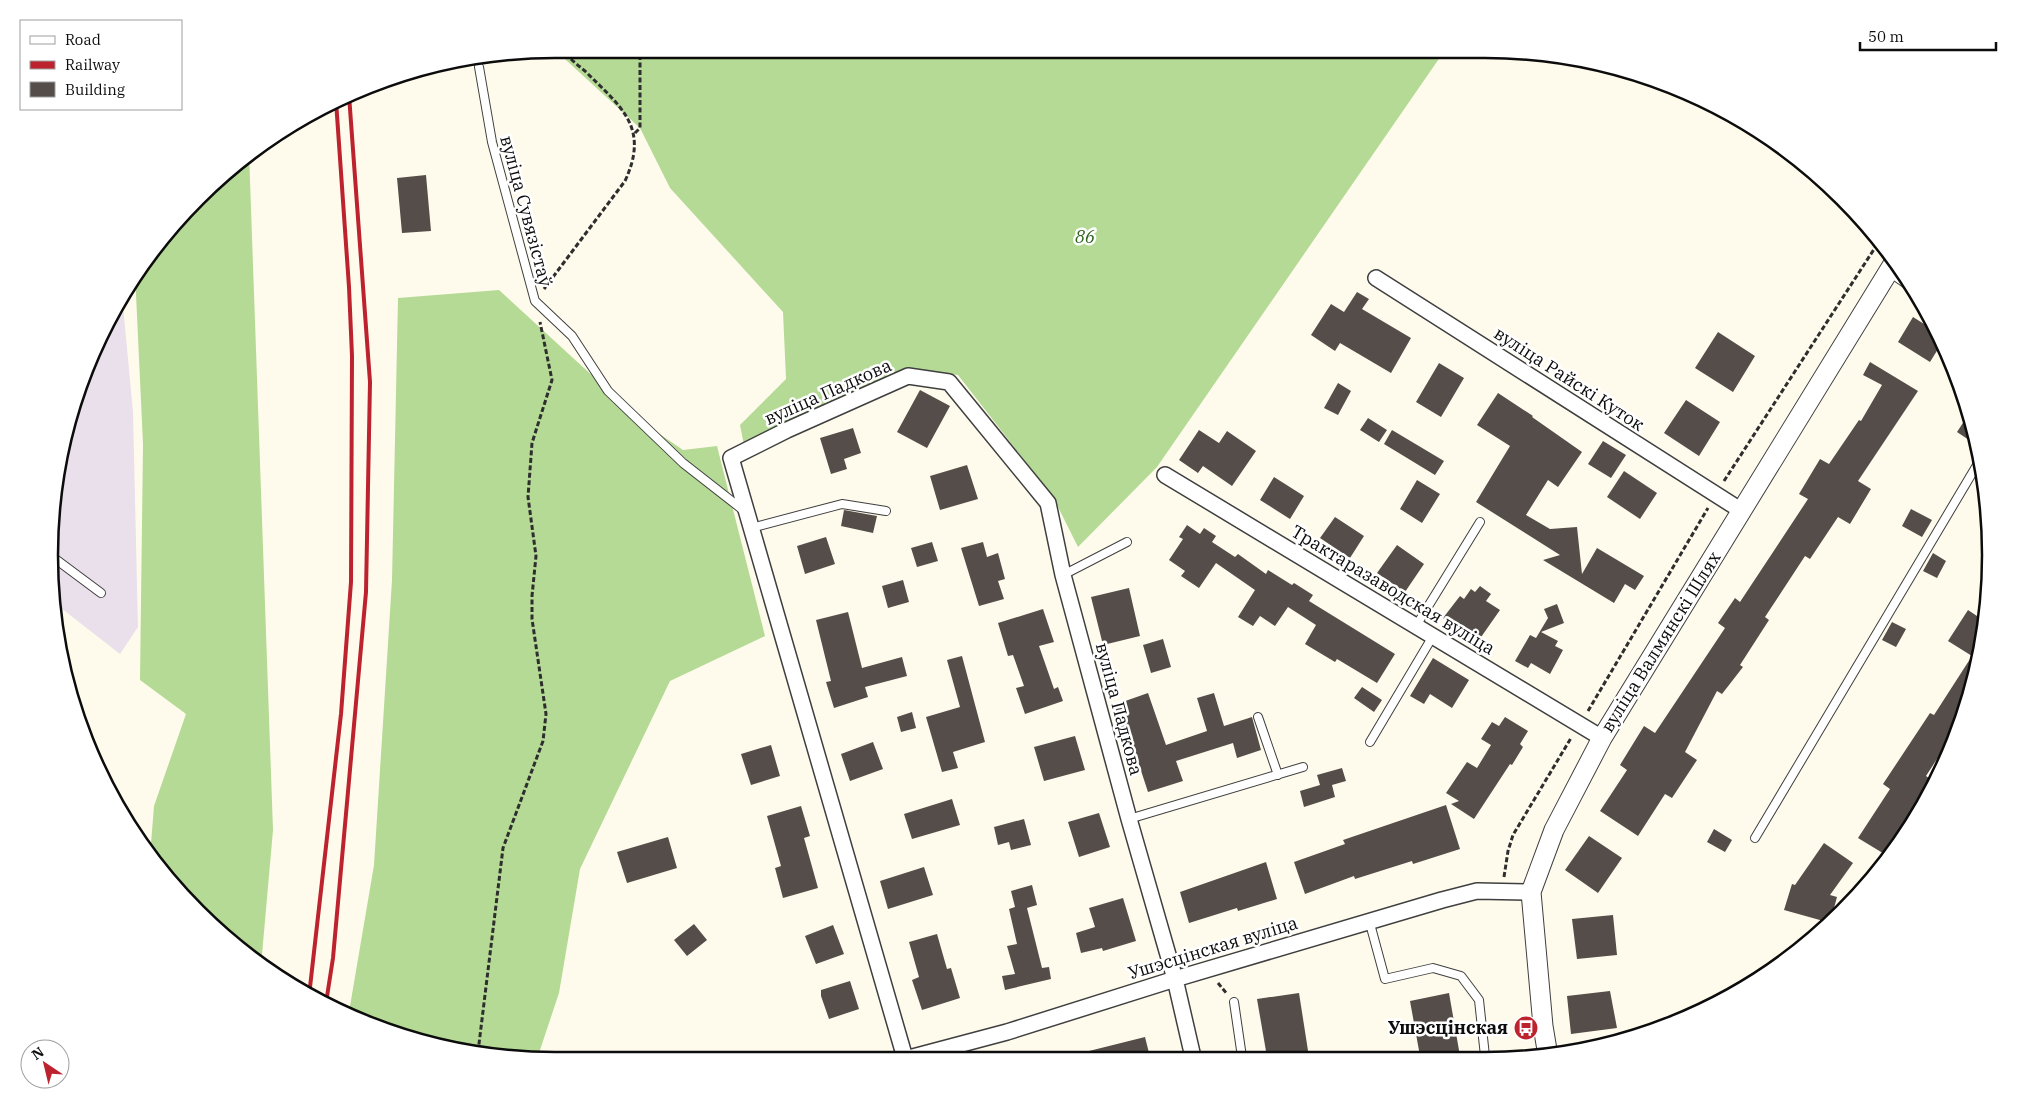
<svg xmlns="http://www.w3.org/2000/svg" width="2040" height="1109" font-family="'IBM Plex Serif',serif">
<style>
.industrial{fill:#eae0eb}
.forest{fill:#b5da95}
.building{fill:#554d49}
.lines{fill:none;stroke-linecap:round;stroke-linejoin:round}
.service-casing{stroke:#3f3f3f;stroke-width:10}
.minor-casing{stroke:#3f3f3f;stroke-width:18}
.tertiary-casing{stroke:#3f3f3f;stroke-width:21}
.path{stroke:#2e2e2e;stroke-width:3;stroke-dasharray:5 2.5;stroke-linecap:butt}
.service{stroke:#fff;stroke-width:8}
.minor{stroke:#fff;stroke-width:15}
.tertiary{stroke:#fff;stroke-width:19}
.rail{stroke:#bd232e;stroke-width:4}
.labels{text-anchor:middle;stroke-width:5;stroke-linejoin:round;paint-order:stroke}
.street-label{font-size:18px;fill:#0c0c0c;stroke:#fff}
.park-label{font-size:18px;font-style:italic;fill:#2d641c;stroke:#fff}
.poi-label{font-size:18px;font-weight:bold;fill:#0c0c0c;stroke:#fff;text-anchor:end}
.rim{fill:none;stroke:#0c0c0c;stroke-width:2.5}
</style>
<rect width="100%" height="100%" fill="#fffbec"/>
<!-- industrial -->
<path class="industrial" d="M122 295 133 412 138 627 120 654 52 601 50 588V521L66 424 87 361Z"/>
<!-- forest -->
<path class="forest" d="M554 49 1445 50 1157 467 1078 547 1053 497 958 375 909 368 744 445 740 425 786 379 783 312 670 188 640 128Z
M249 152 273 830 261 966C222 939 179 894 150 856L154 806 186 714 140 680 143 444 135 273 174 221Z
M499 290 645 424 683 450 717 446 765 636 670 681 580 869 559 993 537 1059H522L423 1043 349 1012 374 865 392 580 398 298Z"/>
<!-- building -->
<path class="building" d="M426 175 431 231 402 233 397 178Z
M1357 292 1369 299 1362 309 1411 338 1391 373 1340 343 1335 351 1311 335 1331 304 1344 312Z
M1913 317 1940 334 1941 337 1943 341 1930 362 1898 342Z
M1718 332 1755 356 1733 392 1695 368Z
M1870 362 1918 391 1858 481 1871 489 1850 524 1838 517 1810 559 1805 556 1765 617 1769 620 1740 665 1743 667 1722 694 1717 691 1685 752 1697 760 1672 798 1665 794 1638 836 1600 811 1627 770 1620 765 1644 726 1655 733 1725 628 1718 623 1735 598 1740 602 1808 499 1799 494 1820 459 1829 464 1859 420 1861 421 1882 385 1863 375Z
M1439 363 1464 378 1441 417 1416 402Z
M1338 383 1351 391 1338 415 1324 408Z
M920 390 950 406 927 448 897 432Z
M1498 393 1533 416 1532 417 1582 452 1558 487 1548 480 1526 515 1550 529 1577 527 1582 574 1597 548 1644 576 1635 590 1625 584 1614 603 1543 560 1560 555 1476 502 1510 446 1477 425Z
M1686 400 1720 422 1699 456 1664 433Z
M1970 412 1974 423 1978 446 1957 432Z
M1368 418 1387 430 1379 442 1360 430Z
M853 428 861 453 844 459 847 469 831 474 820 438Z
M1199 430 1219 443 1227 431 1256 451 1232 486 1203 466 1198 473 1179 460Z
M1392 430 1444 461 1435 475 1384 444Z
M1603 441 1626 455 1611 478 1588 464Z
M967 465 978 499 940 510 930 476Z
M1624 471 1657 493 1640 519 1607 497Z
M1274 477 1304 496 1290 519 1260 500Z
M1417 480 1440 494 1422 523 1400 509Z
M1911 509 1932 520 1922 537 1902 526Z
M844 510 877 516 873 533 841 526Z
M1335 517 1364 536 1350 558 1320 538Z
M1187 525 1200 534 1204 528 1216 536 1212 542 1235 557 1238 554 1266 574 1268 570 1292 585 1294 583 1313 595 1309 601 1395 654 1377 683 1337 659 1335 662 1305 644 1316 625 1288 607 1275 626 1260 616 1253 626 1238 617 1255 590 1216 563 1199 588 1181 576 1185 571 1169 560 1183 539 1179 537Z
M826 537 835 564 805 574 797 546Z
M932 542 938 561 917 567 911 548Z
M983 542 987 557 998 553 1005 579 998 581 1004 599 979 606 961 548Z
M1397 545 1424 564 1405 592 1377 573Z
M1933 553 1946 561 1937 578 1923 571Z
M903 580 909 602 888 608 882 586Z
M1480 586 1491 594 1486 601 1500 610 1479 640 1459 626 1458 629 1443 618 1460 596 1464 599 1471 589 1475 592Z
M1129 588 1140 636 1103 645 1091 597Z
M1557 604 1564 623 1541 632 1558 641 1555 646 1563 650 1550 674 1531 663 1528 668 1515 661 1530 635 1536 638 1548 618 1544 609Z
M1043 609 1054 642 1039 646 1054 689 1058 687 1063 701 1025 714 1016 688 1024 686 1013 655 1008 656 998 623Z
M1968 610 1986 622 1964 717 1926 776 1933 781 1886 855 1858 838 1890 789 1883 784 1930 713 1934 715 1972 656 1948 641Z
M848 612 862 668 902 657 907 676 865 687 868 697 834 708 826 682 831 681 816 620Z
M1892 622 1906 629 1896 647 1882 640Z
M1163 639 1171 667 1151 673 1143 645Z
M962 656 985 742 953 752 958 768 942 772 926 717 960 707 947 660Z
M1433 658 1469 680 1452 708 1430 694 1424 704 1410 696Z
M1362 687 1382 700 1374 712 1354 698Z
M1148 693 1166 745 1207 731 1197 698 1214 693 1224 726 1252 717 1261 750 1237 758 1233 743 1176 761 1183 781 1148 792 1130 737 1125 738 1114 705Z
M912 712 916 728 901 732 897 717Z
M1505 717 1528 731 1520 744 1523 747 1512 765 1510 764 1474 819 1451 804 1459 801 1446 793 1467 762 1477 768 1491 745 1481 739 1492 722 1499 726Z
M1075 736 1085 770 1044 781 1034 747Z
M873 742 883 769 850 781 841 754Z
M771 745 780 776 751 785 741 754Z
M1342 768 1346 781 1332 785 1335 797 1304 807 1300 791 1320 785 1317 775Z
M952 799 960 825 912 839 904 814Z
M1446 805 1460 849 1413 864 1412 861 1355 879 1354 876 1305 894 1294 862 1345 844 1343 840Z
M801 806 810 836 804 838 818 888 783 898 775 868 781 866 767 816Z
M1099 813 1110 847 1079 857 1068 822Z
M1024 819 1031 845 1011 850 1009 842 998 845 994 827Z
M1714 829 1732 840 1725 852 1707 842Z
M1589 836 1622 858 1598 893 1565 870Z
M668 837 677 868 627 883 617 852Z
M1824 843 1853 863 1830 895 1837 897 1831 919 1827 922 1784 910 1792 884 1795 885Z
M1266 862 1277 899 1238 911 1237 908 1189 923 1180 892Z
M924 867 933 895 888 909 880 881Z
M1032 885 1037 905 1027 908 1042 968 1049 967 1051 979 1005 990 1002 976 1015 974 1007 946 1017 944 1009 909 1015 907 1011 891Z
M1123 898 1136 941 1103 951 1102 948 1081 953 1076 933 1095 927 1089 908Z
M1613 915 1617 955 1577 959 1572 919Z
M694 924 707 940 687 956 674 940Z
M833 925 844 954 816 964 805 936Z
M937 934 947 969 951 968 960 998 922 1010 912 980 919 977 909 942Z
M850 981 859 1009 829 1019 821 996V990Z
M1610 991 1617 1028 1571 1034 1567 996Z
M1299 993 1309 1057H1267L1257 999Z
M1449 993 1460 1056H1420L1410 1001Z
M1145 1037 1150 1057H1085V1052Z"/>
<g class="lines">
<defs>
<path id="service" d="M479 67 492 142 535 301 572 336 608 391 683 463 743 510
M1889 272 1912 288
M751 528 842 504 886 511
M50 555 101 593
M1063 575 1127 542
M1416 626 1480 522
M1258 717 1278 775
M1370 742 1433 636
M1129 819 1303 767
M1755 838 1980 460
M1369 920 1385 979 1433 968 1461 976 1479 1000 1485 1056
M1234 1002 1242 1057"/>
<path id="minor" d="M1376 278 1742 511
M1165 475 1602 738
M905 1058 731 458 787 430 908 376 949 382 1048 503 1063 575 1129 819 1175 979 1193 1057
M909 1058 1007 1032 1175 979 1442 900 1477 891 1531 892"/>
<path id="tertiary" d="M1548 1056 1543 1026 1531 892 1554 830 1602 738 1895 261"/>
</defs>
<!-- service casing -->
<use href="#service" class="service-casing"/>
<!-- minor casing -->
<use href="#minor" class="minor-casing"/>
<!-- tertiary casing -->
<use href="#tertiary" class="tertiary-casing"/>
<!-- path -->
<path class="path" d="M635 133 640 128V49
M544 289 625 181C650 127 621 107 585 71 578 65 567 57 563 49
M1724 481 1880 240
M1588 711 1708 508
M1504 877 1508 851 1513 835 1571 738
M1218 983 1227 994
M478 1052 503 848 543 741 546 714 532 619V596L536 556 528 497 532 443 552 380 540 322"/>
<!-- service -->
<use href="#service" class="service"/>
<!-- minor -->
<use href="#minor" class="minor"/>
<!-- tertiary -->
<use href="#tertiary" class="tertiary"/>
<!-- rail -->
<path class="rail" d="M309 996 341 714 351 582 352 356 349 287 336 101
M326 1003 333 958 366 592 370 382 349 95"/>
</g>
<!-- icons -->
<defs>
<symbol id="bus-disc" viewBox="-11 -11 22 22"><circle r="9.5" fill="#bd232e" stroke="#fff"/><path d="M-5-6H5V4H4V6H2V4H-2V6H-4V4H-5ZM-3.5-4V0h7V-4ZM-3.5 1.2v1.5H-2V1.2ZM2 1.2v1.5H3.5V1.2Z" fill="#fff"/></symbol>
</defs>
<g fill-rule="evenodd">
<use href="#bus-disc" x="1512" y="1014" width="28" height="28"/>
</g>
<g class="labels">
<!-- street labels -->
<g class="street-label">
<text transform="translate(526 211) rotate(75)" y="6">вуліца Сувязістаў</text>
<text transform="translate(1569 379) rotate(33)" y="6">вуліца Райскі Куток</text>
<text transform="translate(828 392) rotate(-24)" y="6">вуліца Падкова</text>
<text transform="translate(1393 590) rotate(31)" y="6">Трактаразаводская вуліца</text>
<text transform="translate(1661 642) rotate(-58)" y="6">вуліца Валмянскі Шлях</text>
<text transform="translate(1119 709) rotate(75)" y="6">вуліца Падкова</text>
<text transform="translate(1213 948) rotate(-17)" y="6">Ушэсцінская вуліца</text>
</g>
<!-- park labels -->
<g class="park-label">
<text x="1085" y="243">86</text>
</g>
<!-- poi labels -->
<g class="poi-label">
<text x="1508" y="1034">Ушэсцінская</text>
</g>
</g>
<!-- crop -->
<path d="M0 0H2040V1109H0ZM555 58H1485A497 497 0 0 1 1982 555V555A497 497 0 0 1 1485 1052H555A497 497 0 0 1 58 555V555A497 497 0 0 1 555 58Z" fill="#fff" fill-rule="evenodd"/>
<path class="rim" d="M555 58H1485A497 497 0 0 1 1982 555V555A497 497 0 0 1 1485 1052H555A497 497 0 0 1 58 555V555A497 497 0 0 1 555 58Z"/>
<!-- legend -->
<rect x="20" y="20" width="162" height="90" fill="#ffffff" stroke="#9e9e9e"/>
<rect x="30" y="36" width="25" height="8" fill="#ffffff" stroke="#9e9e9e"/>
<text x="65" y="45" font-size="15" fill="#0c0c0c">Road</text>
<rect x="30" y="61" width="25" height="8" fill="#bd232e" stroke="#9e9e9e"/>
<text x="65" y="70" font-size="15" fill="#0c0c0c">Railway</text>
<rect x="30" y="82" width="25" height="15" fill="#554d49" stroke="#9e9e9e"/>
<text x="65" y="95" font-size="15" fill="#0c0c0c">Building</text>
<!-- north arrow -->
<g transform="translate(45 1064) rotate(325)"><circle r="24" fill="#ffffff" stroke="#9e9e9e"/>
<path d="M0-4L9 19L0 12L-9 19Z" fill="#bd232e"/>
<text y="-8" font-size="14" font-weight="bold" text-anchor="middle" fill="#0c0c0c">N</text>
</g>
<!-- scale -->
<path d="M1860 42v8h136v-8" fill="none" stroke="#0c0c0c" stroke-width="2.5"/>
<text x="1868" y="42" font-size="15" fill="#0c0c0c" stroke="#ffffff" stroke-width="4" paint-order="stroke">50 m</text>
</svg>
